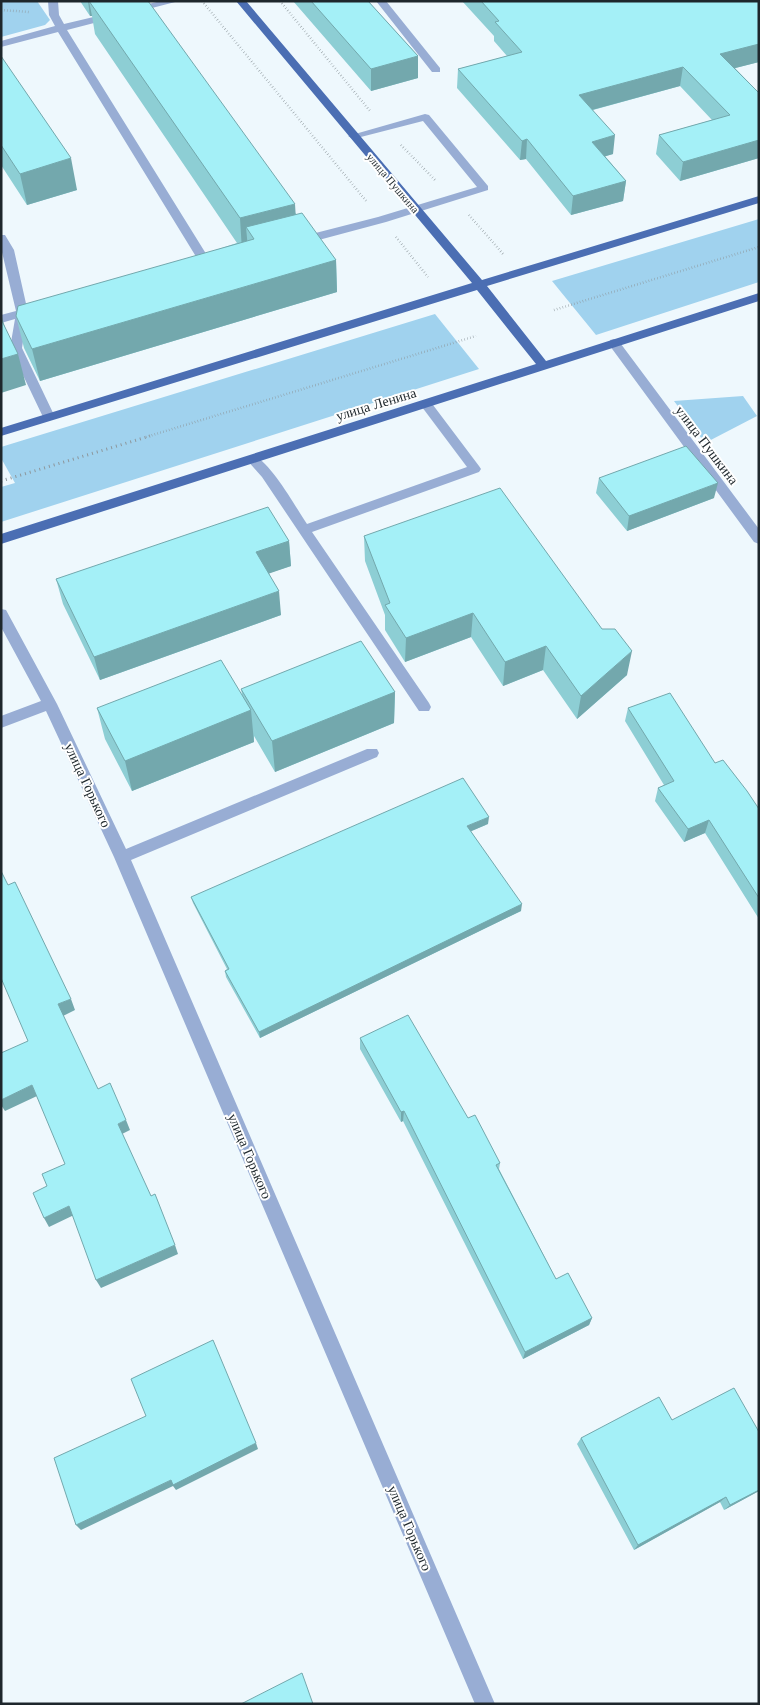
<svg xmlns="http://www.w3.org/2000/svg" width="760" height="1705" font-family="'Libre Baskerville',serif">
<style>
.green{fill:#a0d2ee}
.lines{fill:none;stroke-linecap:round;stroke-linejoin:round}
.path-far1{stroke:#8d979c;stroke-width:2.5;stroke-dasharray:0.5 2.5;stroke-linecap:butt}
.path{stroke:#8d979c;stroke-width:3;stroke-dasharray:1 4;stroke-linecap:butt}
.minor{fill:#98add4;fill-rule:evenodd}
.major{fill:#4b6eb3;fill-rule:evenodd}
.wall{fill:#8dced4}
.shaded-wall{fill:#73a8ad}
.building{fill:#a4f0f7;stroke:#73a8ad}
.labels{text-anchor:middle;stroke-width:4;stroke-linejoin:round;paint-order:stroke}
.far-street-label{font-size:11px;fill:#1e272c;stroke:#fff}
.street-label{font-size:14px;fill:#1e272c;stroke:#fff}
</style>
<rect width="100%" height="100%" fill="#eef8fd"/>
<!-- green -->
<path class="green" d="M1 1H37L50 20 45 25 1 37Z
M759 219V282L596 335 552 281Z
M435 314 479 369 1 522V487L15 483 1 458V447Z
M743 396 757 416 705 443 674 401Z"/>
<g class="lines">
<!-- path-far1 -->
<path class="path-far1" d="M202 1 367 202
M280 1 370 111
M1 10 29 12
M401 145 435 180
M469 215 503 254
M396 237 428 277
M554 310 759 247
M146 437 476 336"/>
<!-- path -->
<path class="path" d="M1 481 150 436"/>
<!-- minor -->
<path class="minor" d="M48 1H58L59 15 64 24 161 1H179L67 30 213 265 211 268H203L58 32 1 47V41L55 26 49 15Z
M376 1H386L440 68V72H432Z
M425 114 429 115 488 186V190L386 222 300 245 296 244V238L378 217 477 187 423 121 353 139 348 136Z
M1 235H5L14 250 27 308 33 306 39 310 27 315 22 348 55 417 49 421 43 417 10 348 15 319 1 323V315L16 311 1 248Z
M614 339 618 340 759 529V544L754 542 610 346V340Z
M426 400 430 401 479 466 481 469 479 472 312 532 429 703 431 707 429 711H419L262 477 246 459 252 455C270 460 296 508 307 524L467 467 422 407 420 404Z
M1 609 6 610 57 704 126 849 367 749H377L379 753 377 757 131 860 495 1704H475L114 857 46 711 1 728V716L41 701 1 627Z"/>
<!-- major -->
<path class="major" d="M236 1H246L482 280 759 196V203L487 286 546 361 759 293V301L1 544V534L536 364 477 290 1 436V428L472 283Z"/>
</g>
<!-- wall -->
<path class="wall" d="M80 1H148L296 214 336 260 337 292 40 381 24 348 16 316 237 243 95 34 92 16H90Z
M293 1H368L418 56V78L371 91Z
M462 1H759V62L735 68 759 93V158L680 181 656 154 659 135 712 120 680 86 593 110 613 154 605 156 626 181 623 201 571 215 526 159 520 160 457 88 458 69 507 56 494 41V36Z
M1 56 77 190 27 205 1 165Z
M599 478 714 498 627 531 596 493Z
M364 536 627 675 577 719 543 670 503 686 471 637 405 662 385 630V615L365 561Z
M289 541 291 566 269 573 281 615 100 680 63 604 56 579Z
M241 689 395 692 394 723 275 772 254 736V742L132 791 105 739 97 708 242 695Z
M628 708 715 763 759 809V919L705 833 684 842 655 801 658 788 664 785 625 721Z
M488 824 471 831 521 911 260 1038 226 977 225 971 227 969 193 903 191 897Z
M360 1038 468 1118 500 1163 499 1169 556 1279 592 1318 589 1325 523 1359 403 1121 401 1122 360 1049Z
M672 1420 759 1432V1491L724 1510 720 1502 634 1550 577 1444 581 1438Z"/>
<!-- shaded-wall -->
<path class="shaded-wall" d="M88 1H93H89L92 16H90Z
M759 44V62L716 73 720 54Z
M418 56V78L371 91V69Z
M683 67 680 86 577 114 579 95Z
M615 135 613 154 590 161 592 142Z
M527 139 526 159 520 160 522 141Z
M759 140V158L680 181 683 162Z
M71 158 77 190 27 205 20 174Z
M626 181 623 201 571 215 573 196Z
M295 204 297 236 246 227 248 249 242 251 240 218Z
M336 260 337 292 40 381 32 349Z
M1 313 9 343 1 321Z
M18 354 26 385 1 393V359Z
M718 483 714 498 627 531 629 516Z
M289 541 291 566 259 577 256 552Z
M279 591 281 615 100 680 94 657Z
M473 613 471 637 405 662 406 638Z
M546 646 543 670 503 686 505 662Z
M632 651 627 675 577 719 581 696Z
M395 692 394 723 275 772 272 741Z
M251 710 254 742 132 791 125 761Z
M489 817 488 824 467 833V826Z
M709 820 705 833 684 842 688 829Z
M522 904 521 911 260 1038 259 1032Z
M71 999 75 1010 63 1016 58 1004Z
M32 1085 37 1096 5 1111 1 1105V1100Z
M404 1111 403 1121 401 1122V1112Z
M126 1120 130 1130 122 1134 118 1124Z
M69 1206 74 1215 49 1227 44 1218Z
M175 1245 178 1254 101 1288 96 1280Z
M592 1318 589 1325 523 1359 525 1352Z
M256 1443 258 1449 176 1490 173 1486 81 1530 76 1525 171 1480Z
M759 1490V1491L724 1510 730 1505Z
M726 1497 720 1502 634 1550 638 1545Z"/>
<!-- building -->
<path class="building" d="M89 1H148L295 204 240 218Z
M311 1H368L418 56 371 69Z
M481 1H759V44L720 54 759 93V140L683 162 659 135 730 115 683 67 579 95 615 135 592 142 626 181 573 196 527 139 522 141 458 69 522 52 495 22 499 21Z
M1 56 71 158 20 174 1 145Z
M302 213 336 260 32 349 16 316 18 306 254 239 246 227Z
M1 319 18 354 1 359Z
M686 446 718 483 629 516 599 478Z
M500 488 602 629H615L632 651 581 696 546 646 505 662 473 613 406 638 385 605 390 603 364 536Z
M268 507 289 541 256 552 279 591 94 657 56 579Z
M361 641 395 692 272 741 241 689Z
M221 660 251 710 125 761 97 708Z
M670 693 715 763 723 760 747 791 759 809V898L709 820 688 829 658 788 674 781 628 708Z
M463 778 489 817 467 826 522 904 259 1032 225 971 229 969 191 897Z
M1 871 8 885 15 882 71 999 58 1004 98 1089 110 1083 126 1120 118 1124 151 1196 155 1194 175 1245 96 1280 69 1206 44 1218 33 1193 47 1186 42 1174 65 1164 32 1085 1 1100V1053L28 1041 1 978Z
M408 1015 468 1118 475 1115 500 1163 496 1165 556 1279 568 1273 592 1318 525 1352 404 1111 401 1112 360 1038Z
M213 1340 256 1443 173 1485 171 1480 76 1525 54 1458 146 1416 131 1379Z
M734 1388 759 1432V1490L730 1505 726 1497 638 1545 581 1438 659 1397 672 1420Z
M302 1673 313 1704H241Z"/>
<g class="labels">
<!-- far-street labels -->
<g class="far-street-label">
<text transform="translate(393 183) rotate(50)" y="4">улица Пушкина</text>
</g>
<!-- street labels -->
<g class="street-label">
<text transform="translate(376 404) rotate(-17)" y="5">улица Ленина</text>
<text transform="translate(707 445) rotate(53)" y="5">улица Пушкина</text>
<text transform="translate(88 785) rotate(65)" y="5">улица Горького</text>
<text transform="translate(250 1156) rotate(67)" y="5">улица Горького</text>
<text transform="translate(410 1528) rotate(67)" y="5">улица Горького</text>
</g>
</g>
<!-- border -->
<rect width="760" height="1705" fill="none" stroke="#1e272c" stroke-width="5"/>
</svg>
